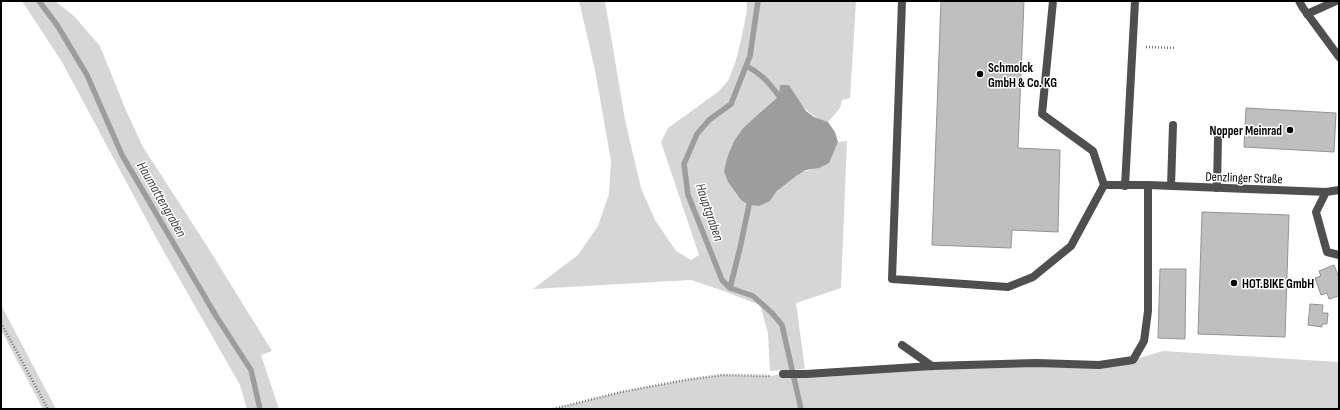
<svg xmlns="http://www.w3.org/2000/svg" width="1340" height="410" font-family="'Sofia Sans Condensed',sans-serif">
<style>
.green{fill:#d6d6d6}
.water{fill:#9d9d9d}
.lines{fill:none;stroke-linecap:round;stroke-linejoin:round}
.stream{stroke:#9d9d9d;stroke-width:5.5}
.building{fill:#bfbfbf;stroke:#939393}
.path{stroke:#717171;stroke-width:2.5;stroke-dasharray:1 2;stroke-linecap:butt}
.service{stroke:#4f4f4f;stroke-width:8}
.minor{stroke:#4f4f4f;stroke-width:8}
.poi-dot{fill:#000;stroke:#fff;stroke-width:1.5}
.labels{text-anchor:middle;stroke-width:3;stroke-linejoin:round;paint-order:stroke}
.poi-label{font-size:13px;font-weight:bold;fill:#000;stroke:#fff;text-anchor:start}
.street-label{font-size:13px;fill:#000;stroke:#fff}
.water-label{font-size:14px;font-style:italic;fill:#3e3e3e;stroke:#fff}
</style>
<rect width="100%" height="100%" fill="#fff"/>
<!-- green -->
<path class="green" d="M22 1H55L74 16 100 46 125 108 143 147 207 246 272 351 261 355 279 409H247L240 385 159 243 62 62Z
M579 1H605L625 120 641 188 655 220 676 251 691 260 699 255 661 142 668 128 718 92 728 81 735 63 741 40 747 11V1H856L850 98 842 100 840 108 828 122C808 117 799 102 789 85L769 106 743 128 734 141 728 155V182L741 200 770 201C777 191 786 181 797 175 805 170 809 171 817 168 827 165 835 151 838 142L847 141 841 288 796 303 805 369 770 371 768 333 760 305 721 290 691 280 533 289 578 255 598 226 609 194 611 161 595 70Z
M1 305 56 409H43L1 330Z
M1163 351 1339 362V409H553L621 392 685 380 722 375 770 376 783 374 1133 360Z"/>
<!-- water -->
<path class="water" d="M780 85H789L806 111 814 117 828 122 835 132 838 142 829 163 819 168 806 170 796 176 777 191 770 201 759 206 749 205 741 200 728 182 724 171 728 155 734 141 743 128 779 96Z"/>
<g class="lines">
<!-- stream -->
<path class="stream" d="M39 1 57 25 87 75 122 155 216 316 251 370 260 409
M758 1 750 56 731 104 709 120 697 134 684 164 688 195 722 280 730 288 753 296 772 313 782 325 801 409
M746 66C761 73 770 84 779 96
M730 288 740 248 749 205"/>
</g>
<!-- building -->
<path class="building" d="M941 1H1024L1018 148 1060 150 1058 232 1012 230 1011 248 932 245Z
M1246 108 1336 113 1334 152 1244 147Z
M1202 212 1289 215 1285 337 1198 334Z
M1334 265 1339 278V296L1329 299 1327 293 1321 295 1315 278 1321 276 1319 271Z
M1160 269H1186L1185 339 1158 338Z
M1310 304 1323 305 1322 313H1328L1327 324H1322V327L1308 325Z"/>
<g class="lines">
<!-- path -->
<path class="path" d="M1146 47 1176 48
M1 323 48 409
M553 409 621 392 685 380 722 375 771 376"/>
<!-- service -->
<path class="service" d="M902 1 892 279 1008 287 1033 277 1071 246 1104 185
M1307 14 1336 1
M1125 186 1135 1
M1171 186 1173 125
M1217 188 1218 138
M1326 192 1316 212 1327 252 1339 255
M902 345 932 366
M783 374H806L932 366 1037 363 1099 365 1133 360 1144 341 1148 311V185H1104L1093 151 1042 114 1053 1"/>
<!-- minor -->
<path class="minor" d="M1299 1 1303 8 1339 57
M1148 185 1326 192 1339 190"/>
</g>
<!-- markers -->
<g class="poi-dot">
<circle cx="980" cy="74" r="4"/>
<circle cx="1290" cy="130" r="4"/>
<circle cx="1234" cy="283" r="4"/>
</g>
<g class="labels">
<!-- poi labels -->
<g class="poi-label">
<text x="988" y="72">Schmolck<tspan x="988" dy="15">GmbH &amp; Co. KG</tspan></text>
<text x="1282" y="135" text-anchor="end">Nopper Meinrad</text>
<text x="1242" y="288">HOT.BIKE GmbH</text>
</g>
<!-- street labels -->
<g class="street-label">
<text transform="translate(1244 177) rotate(2)" y="5">Denzlinger Straße</text>
</g>
<!-- water labels -->
<g class="water-label">
<text transform="translate(162 199) rotate(60)" y="5">Haumattengraben</text>
<text transform="translate(710 212) rotate(71)" y="5">Hauptgraben</text>
</g>
</g>
<!-- border -->
<rect width="1340" height="410" fill="none" stroke="#000000" stroke-width="4"/>
</svg>
